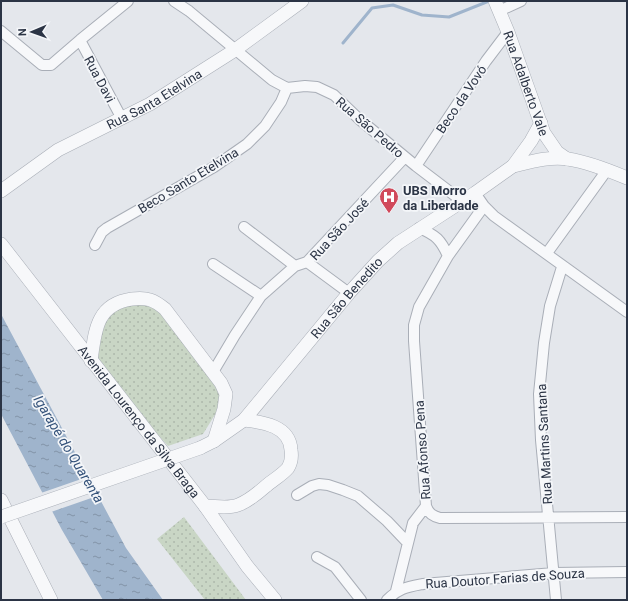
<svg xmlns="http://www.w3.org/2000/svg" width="628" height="601" font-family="Roboto,sans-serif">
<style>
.grass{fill:url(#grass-dots)}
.water{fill:url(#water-ripples)}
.pier{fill:#e4e7ec}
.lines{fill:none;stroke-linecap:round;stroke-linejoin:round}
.stream{stroke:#9fb4cc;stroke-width:3}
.minor-casing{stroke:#a9aeb7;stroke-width:12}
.tertiary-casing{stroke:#a9aeb7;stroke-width:14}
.minor{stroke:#f7f8fa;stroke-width:10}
.tertiary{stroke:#f7f8fa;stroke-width:13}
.tertiary-bridge-casing{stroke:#a9aeb7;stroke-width:14;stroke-linecap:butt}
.tertiary-bridge{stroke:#f7f8fa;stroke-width:13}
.labels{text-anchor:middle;stroke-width:3.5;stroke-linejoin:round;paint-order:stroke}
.street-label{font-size:13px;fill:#2b3445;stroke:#f4f6f9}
.poi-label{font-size:13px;font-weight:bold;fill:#2b3445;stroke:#f4f6f9;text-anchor:start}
.water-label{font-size:14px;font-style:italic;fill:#34527a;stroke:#f4f6f9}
</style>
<defs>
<pattern id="grass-dots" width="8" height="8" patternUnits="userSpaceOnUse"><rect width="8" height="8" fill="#c9d6c5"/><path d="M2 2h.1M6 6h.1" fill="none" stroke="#adb8ab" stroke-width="1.8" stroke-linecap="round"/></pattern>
<pattern id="water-ripples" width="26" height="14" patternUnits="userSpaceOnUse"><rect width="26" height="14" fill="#9fb4cc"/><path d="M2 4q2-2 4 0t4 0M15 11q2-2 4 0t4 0" fill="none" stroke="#8293a7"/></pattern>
</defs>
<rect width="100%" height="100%" fill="#e4e7ec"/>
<!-- grass -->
<path class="grass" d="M134 301 157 307 222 388 221 405 203 434 168 446 98 368 97 352 101 328 115 307Z
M184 517 246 600H205L157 539Z"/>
<!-- water -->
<path class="water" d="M1 314 126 548 163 600H103L62 530 1 414Z"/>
<!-- pier -->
<path class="pier" d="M90 476 100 495 51 512 41 493Z"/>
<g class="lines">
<!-- stream -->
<path class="stream" d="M343 43 372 8 393 5 422 15 449 17 489 1"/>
<defs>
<path id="minor" d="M174 1 189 11 272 80 287 88 305 86 317 87 334 95 359 119 416 166 462 201
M499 11 521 1
M1 31 42 65H51L80 40 128 1
M80 40 121 117
M416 166 486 61 508 32
M475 193 484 206 494 216 627 312
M484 206 448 256 419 307 414 325V341L426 506C429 514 433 516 440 518L627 517
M244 227 295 266
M419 228C436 235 441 240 448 256
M95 245 102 232 107 228 214 167 247 144 265 126 281 102 287 88
M547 253 607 170
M307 262 349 293
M213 264 261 296
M213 372 235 335 261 296 295 266 307 262 405 157
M297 495 312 486 319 484 328 485 343 490 358 496 387 521 407 542
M317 557 335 567 361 600
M396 591 413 523 426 506
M387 600C399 588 407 587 423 584L554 573 627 572
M556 600 541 440 539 394 544 343 550 306 562 267"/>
<g id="tertiary">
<path id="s1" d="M495 1 508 32 544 133 557 152 567 159"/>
<path d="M513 166C530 162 550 156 568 159 588 162 608 170 627 178"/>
<path id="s2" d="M1 191 58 150 150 104 235 50 302 1"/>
<path id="s3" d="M1 244 205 506 247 566 275 600"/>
<path d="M91 361C95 331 96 304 132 299 147 297 154 300 165 309L221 383 226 394 224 409 214 441"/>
<path id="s4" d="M200 448 214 441 244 420 349 293 378 261 398 243 475 193 513 166 531 141 541 123"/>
<path d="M1 500 51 600"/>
<path d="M205 506C215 506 228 509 238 505 249 501 258 493 266 486 273 480 282 475 288 468 291 463 292 456 291 450 290 426 263 422 244 420"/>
</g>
</defs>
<!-- minor casing -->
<use href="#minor" class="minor-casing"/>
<!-- tertiary casing -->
<use href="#tertiary" class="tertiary-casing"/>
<!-- minor -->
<use href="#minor" class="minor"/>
<!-- tertiary -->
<use href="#tertiary" class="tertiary"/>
<defs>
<path id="tertiary-bridge" d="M1 517 200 448"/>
</defs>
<!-- tertiary-bridge casing -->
<use href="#tertiary-bridge" class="tertiary-bridge-casing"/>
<!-- tertiary-bridge -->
<use href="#tertiary-bridge" class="tertiary-bridge"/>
</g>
<!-- icons -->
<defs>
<symbol id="hospital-pin" viewBox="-11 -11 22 30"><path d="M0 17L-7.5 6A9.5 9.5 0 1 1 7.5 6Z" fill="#d1495b" stroke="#f4f6f9"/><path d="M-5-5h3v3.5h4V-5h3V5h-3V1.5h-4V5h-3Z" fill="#fff"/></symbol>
</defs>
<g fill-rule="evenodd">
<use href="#hospital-pin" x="378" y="186" width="22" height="30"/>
</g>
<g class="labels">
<!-- street labels -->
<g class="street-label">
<text transform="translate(100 79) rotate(62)" y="5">Rua Davi</text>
<text dy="5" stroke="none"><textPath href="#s1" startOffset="88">Rua Adalberto Vale</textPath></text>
<text dy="5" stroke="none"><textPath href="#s2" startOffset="179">Rua Santa Etelvina</textPath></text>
<text transform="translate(461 99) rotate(-56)" y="5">Beco da Vovó</text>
<text transform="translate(370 127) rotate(41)" y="5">Rua São Pedro</text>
<text transform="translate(188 180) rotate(-31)" y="5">Beco Santo Etelvina</text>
<text transform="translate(339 229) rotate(-47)" y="5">Rua São José</text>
<text dy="5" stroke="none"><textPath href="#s4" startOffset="212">Rua São Benedito</textPath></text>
<text dy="5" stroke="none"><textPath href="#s3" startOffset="225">Avenida Lourenço da Silva Braga</textPath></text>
<text transform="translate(544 444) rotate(-93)" y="5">Rua Martins Santana</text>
<text transform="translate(422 450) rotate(-94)" y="5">Rua Afonso Pena</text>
<text transform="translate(505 578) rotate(-4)" y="5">Rua Doutor Farias de Souza</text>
</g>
<!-- poi labels -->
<g class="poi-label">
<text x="403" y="195">UBS Morro<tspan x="403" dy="15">da Liberdade</tspan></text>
</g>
<!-- water labels -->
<g class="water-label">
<text transform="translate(69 449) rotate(59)" y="5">Igarapé do Quarenta</text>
</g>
</g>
<!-- border -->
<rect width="628" height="601" fill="none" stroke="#2b3445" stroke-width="4"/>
<!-- north arrow -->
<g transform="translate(32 32) rotate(268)" stroke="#f4f6f9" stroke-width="3" paint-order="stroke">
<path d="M0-3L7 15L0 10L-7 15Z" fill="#2b3445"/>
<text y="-6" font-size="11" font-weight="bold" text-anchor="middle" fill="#2b3445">N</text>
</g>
</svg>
